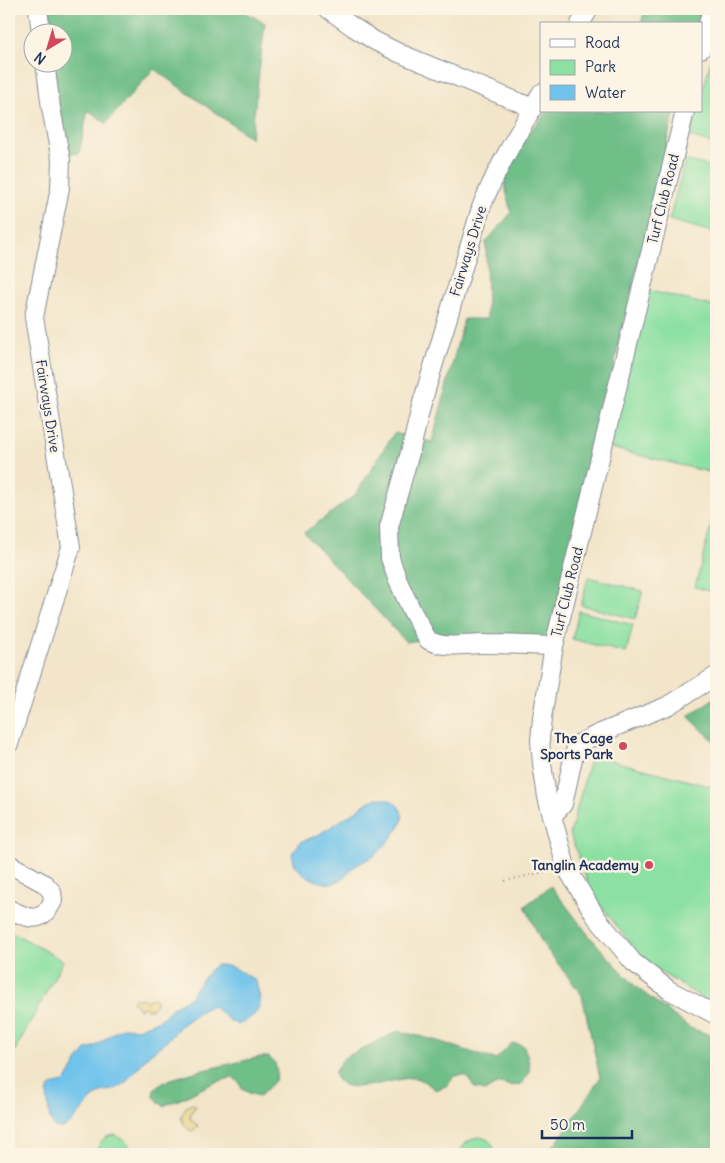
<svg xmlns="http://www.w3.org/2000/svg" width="725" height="1163" font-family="Delius,sans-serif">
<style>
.green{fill:#8be0a2;stroke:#538880}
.forest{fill:#70be88;stroke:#467673}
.sand{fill:#eeda9e;stroke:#84847e}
.water{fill:#6fc3eb;stroke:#4579a4}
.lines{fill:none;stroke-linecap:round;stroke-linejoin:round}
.minor-casing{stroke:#868a94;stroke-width:20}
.path{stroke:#868a94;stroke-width:2;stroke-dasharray:1 4;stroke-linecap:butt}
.minor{stroke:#fff;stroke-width:18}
.poi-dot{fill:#d1495b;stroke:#fcf5e5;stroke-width:2}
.labels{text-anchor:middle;stroke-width:5;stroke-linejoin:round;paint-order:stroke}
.street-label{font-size:14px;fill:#1b2f5e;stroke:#fcf5e5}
.poi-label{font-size:14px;font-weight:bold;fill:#1b2f5e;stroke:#fcf5e5;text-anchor:end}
</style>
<rect width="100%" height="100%" fill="#fcf5e5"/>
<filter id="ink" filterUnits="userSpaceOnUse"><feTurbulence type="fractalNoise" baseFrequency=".02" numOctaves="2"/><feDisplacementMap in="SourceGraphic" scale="10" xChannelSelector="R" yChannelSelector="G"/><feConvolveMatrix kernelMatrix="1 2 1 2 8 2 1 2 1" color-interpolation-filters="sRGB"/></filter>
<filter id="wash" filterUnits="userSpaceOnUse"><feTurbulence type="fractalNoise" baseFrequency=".0096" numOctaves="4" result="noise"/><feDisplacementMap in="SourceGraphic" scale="20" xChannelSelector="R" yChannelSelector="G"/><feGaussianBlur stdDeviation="1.12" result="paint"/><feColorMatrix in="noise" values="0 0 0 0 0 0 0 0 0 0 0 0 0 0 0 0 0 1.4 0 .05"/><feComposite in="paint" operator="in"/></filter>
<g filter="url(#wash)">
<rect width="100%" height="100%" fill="#f2e5c9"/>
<!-- green -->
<path class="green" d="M716 41V145L690 137 697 111H701V97Z
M685 160 716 168V233L669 220Z
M647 290 716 307V442L709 472 610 448Z
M716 506V593L695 587Z
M588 577 643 591 635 619 581 605Z
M579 611 633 625 626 653 572 639Z
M591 755 716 788V986H714L709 1002 647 964 593 896 570 834Z
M9 930 63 961 9 1062Z
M115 1135 125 1141 135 1154H96C99 1143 102 1136 115 1135Z
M477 1137C487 1137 495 1143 494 1154H457L467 1142Z"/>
<!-- forest -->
<path class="forest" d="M49 9H239L265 23 251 138 154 69 106 123 88 110 79 153 66 154 53 63 62 62V32H49Z
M645 9H705L701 24H641Z
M548 111H675L670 129 549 640 435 638 406 642 304 533 355 495 394 433 432 442 464 319H487L486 242 511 213 504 181 528 133Z
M716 697V743L688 716Z
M551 886 590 937 636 987 690 1028 716 1037V1154H543L558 1141 600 1078 582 995 542 943 525 906Z
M398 1031 438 1041 486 1057 496 1059 512 1043 524 1046C529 1063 535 1072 519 1085L510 1086 502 1083 494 1085 485 1091 475 1088 465 1075 454 1076 448 1085 436 1090C430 1086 422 1079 416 1078 397 1076 349 1098 337 1079 335 1077 335 1074 335 1071L344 1058Z
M260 1057H269L275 1063 277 1072 275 1081 260 1096 251 1094 242 1089 240 1084 233 1077 213 1083 181 1099 163 1106 153 1096 154 1089 168 1080 195 1072Z"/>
<!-- sand -->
<path class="sand" d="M134 998 139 1000 143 998 146 1001 150 999 153 998 156 1000C157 1006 152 1010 147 1009L144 1006 141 1009 138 1008 135 1003 132 1002Z
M192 1104 196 1106 191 1113 190 1116 191 1120 198 1126 194 1130 191 1131 185 1126 181 1117 186 1107Z"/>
<!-- water -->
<path class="water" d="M377 798C387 798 394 800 400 809 402 812 403 816 402 820 400 829 382 850 374 856 368 860 360 862 354 867 348 872 345 879 337 882 324 887 301 876 295 864 293 860 293 857 292 853L301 842 318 835 353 813 368 802Z
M217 965C234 965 243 973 256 981 257 988 260 995 260 1002 260 1014 247 1020 238 1025 228 1021 221 1012 212 1006L202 1010 181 1025 170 1038 149 1055 123 1085 113 1090 103 1091 92 1099 71 1123 62 1128 55 1127 50 1120 47 1094C48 1084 58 1084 66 1081L78 1060 86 1050 96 1046 115 1032 125 1027 137 1029 160 1020 172 1008 192 996 193 991 211 969Z"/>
</g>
<g filter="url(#ink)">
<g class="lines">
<defs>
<path id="minor" d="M38 9 41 32
M328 9 353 27 375 41 399 53 533 108
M580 24 589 9
M701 49 712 9
M541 93C520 131 496 168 481 208L422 403 411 449 389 527 390 558 398 581 412 611 428 640C446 650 468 643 487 644 509 644 532 645 554 646
M685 111 554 646 542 718 540 740 542 764 547 797 566 867 596 917 633 962 669 990 716 1015
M9 744 71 547 34 317 60 188 61 160 51 108 45 62
M551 812 557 811 563 804 574 754 578 744 598 734 667 706 716 676
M9 864 45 884 52 892 53 901C41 925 29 919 9 909"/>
</defs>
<!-- minor casing -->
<use href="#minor" class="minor-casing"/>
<!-- path -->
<path class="path" d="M505 881 552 870"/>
<!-- minor -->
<use href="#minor" class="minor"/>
</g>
</g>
<!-- markers -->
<g class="poi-dot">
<circle cx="623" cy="746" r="5"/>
<circle cx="649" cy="865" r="5"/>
</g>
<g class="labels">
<!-- street labels -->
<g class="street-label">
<text transform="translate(663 199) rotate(-76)" y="5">Turf Club Road</text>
<text transform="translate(468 251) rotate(-73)" y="5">Fairways Drive</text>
<text transform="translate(48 406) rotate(81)" y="5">Fairways Drive</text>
<text transform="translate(567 592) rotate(-76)" y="5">Turf Club Road</text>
</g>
<!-- poi labels -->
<g class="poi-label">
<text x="613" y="743">The Cage<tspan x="613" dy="16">Sports Park</tspan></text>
<text x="639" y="870">Tanglin Academy</text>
</g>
</g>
<!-- margin -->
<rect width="725" height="1163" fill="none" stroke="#fcf5e5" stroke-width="30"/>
<!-- legend -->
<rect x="540" y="22" width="162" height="90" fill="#fcf5e5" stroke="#a2a6af"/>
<rect x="550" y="39" width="25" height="8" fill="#ffffff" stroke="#a2a6af"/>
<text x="585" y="48" font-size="15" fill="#1b2f5e">Road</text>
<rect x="550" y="60" width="25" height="15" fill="#8be0a2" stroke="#a2a6af"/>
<text x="585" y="72" font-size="15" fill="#1b2f5e">Park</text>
<rect x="550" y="85" width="25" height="15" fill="#6fc3eb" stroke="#a2a6af"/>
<text x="585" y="98" font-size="15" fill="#1b2f5e">Water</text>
<!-- north arrow -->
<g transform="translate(48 48) rotate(218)"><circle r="24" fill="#fcf5e5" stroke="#a2a6af"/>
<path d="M0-4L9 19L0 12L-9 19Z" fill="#d1495b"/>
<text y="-8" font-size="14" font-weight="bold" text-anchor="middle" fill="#1b2f5e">N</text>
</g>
<!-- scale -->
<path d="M542 1130v8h90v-8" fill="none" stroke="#1b2f5e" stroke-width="2.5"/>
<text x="550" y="1130" font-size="15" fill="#1b2f5e" stroke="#fcf5e5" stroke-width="4" paint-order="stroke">50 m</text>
</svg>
